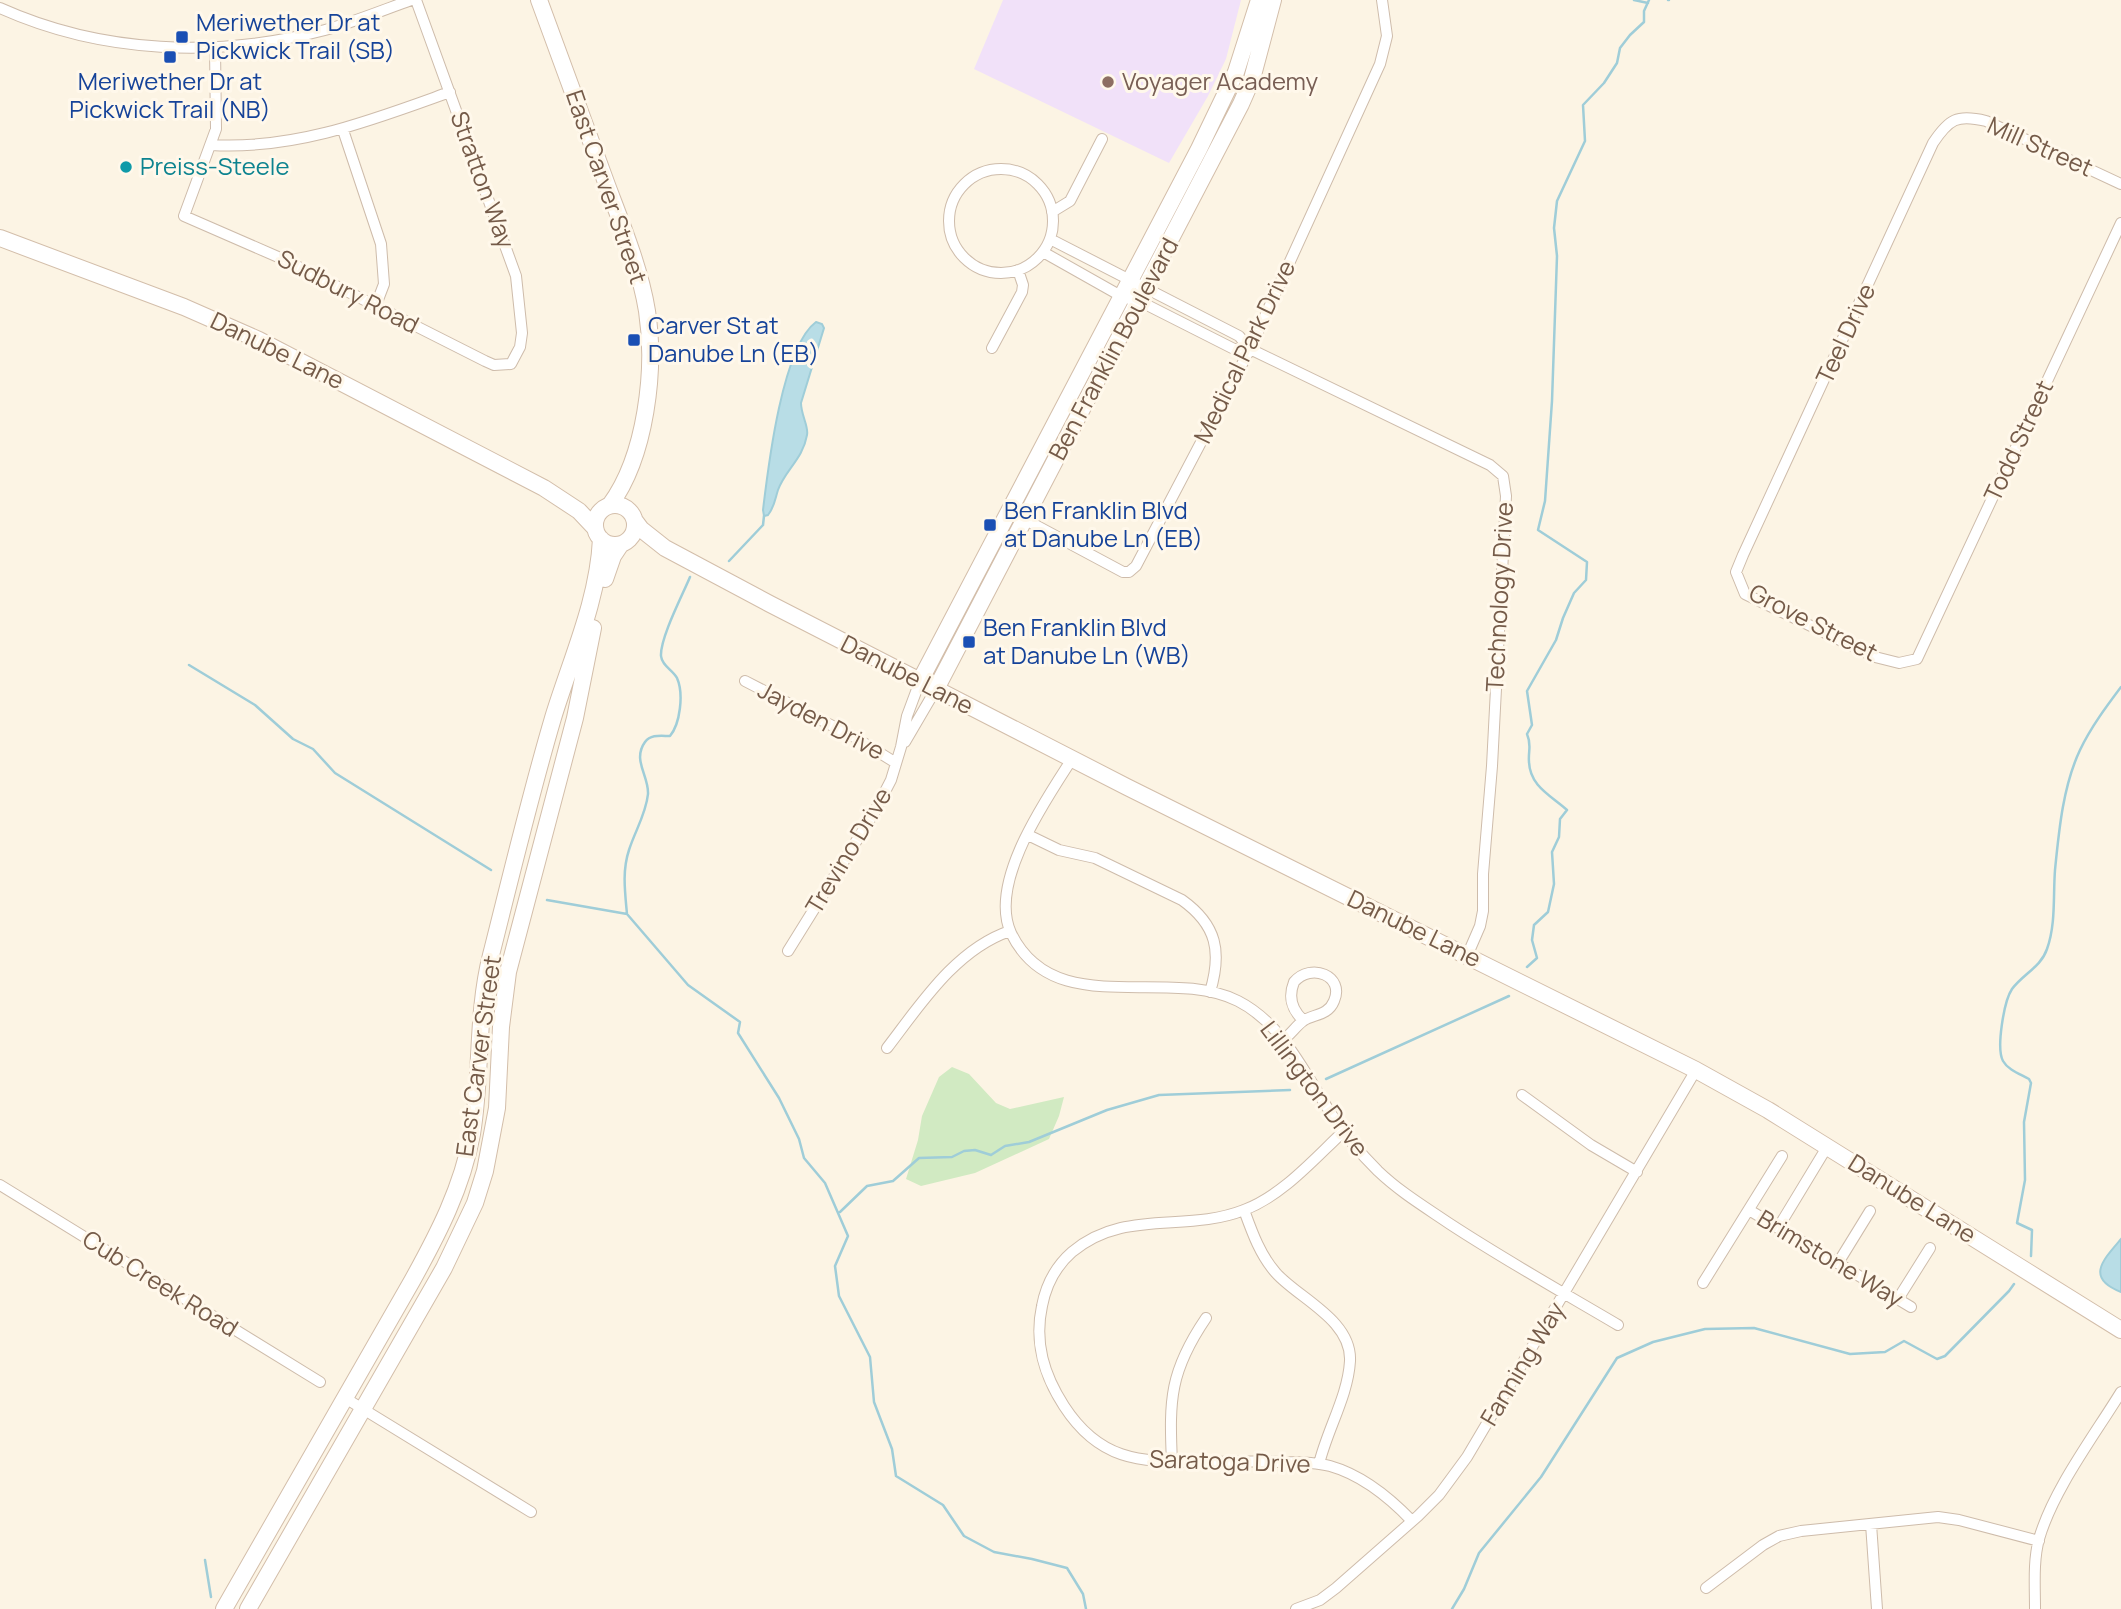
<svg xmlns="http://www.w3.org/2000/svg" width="2121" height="1609" font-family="Manrope,sans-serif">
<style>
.education{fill:#f1e1f9}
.green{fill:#d1eac2}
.water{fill:#b8dde6;stroke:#9fcdd8;stroke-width:2}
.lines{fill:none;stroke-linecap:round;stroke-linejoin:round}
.stream{stroke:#9fcdd8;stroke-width:2.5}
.street-casing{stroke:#cebcab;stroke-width:12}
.secondary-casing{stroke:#d3beaa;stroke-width:18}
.street{stroke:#fff;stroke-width:10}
.secondary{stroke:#fff;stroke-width:16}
.transit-dot{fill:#1a4fb4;stroke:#fff8eb;stroke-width:2.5}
.education-dot{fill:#8d6e63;stroke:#fff8eb;stroke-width:2.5}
.culture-dot{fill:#0f9aa8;stroke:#fff8eb;stroke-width:2.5}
.labels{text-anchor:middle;stroke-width:6;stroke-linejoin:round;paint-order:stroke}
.transit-label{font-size:24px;fill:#164399;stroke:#fff8eb;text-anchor:start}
.education-label{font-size:24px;fill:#785e54;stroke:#fff8eb;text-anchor:start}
.street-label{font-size:24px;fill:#755b49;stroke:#fff8eb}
.culture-label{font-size:24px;fill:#0d838f;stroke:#fff8eb;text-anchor:start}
</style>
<rect width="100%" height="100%" fill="#fcf4e4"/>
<!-- education -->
<path class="education" d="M1003 0H1241L1226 59 1208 96 1169 163 974 69Z"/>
<!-- green -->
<path class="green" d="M952 1067 969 1074 996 1103 1010 1109 1064 1097 1059 1116 1049 1139 975 1173 921 1186 906 1179 918 1140 922 1116 939 1077Z"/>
<!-- water -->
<path class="water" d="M816 322 822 324 824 328 801 403C801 415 809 427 807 435 803 459 785 470 778 490 775 499 775 506 768 515L764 516 763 510C768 468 782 347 816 322Z
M2121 1239V1292C2085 1278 2103 1260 2121 1239Z"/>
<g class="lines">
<!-- stream -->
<path class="stream" d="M1634 0 1648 3
M1668 0H1669
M729 561 763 525 764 516
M189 665 255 705 293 739 313 749 335 773 491 870
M547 900 627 914 688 985 740 1022 738 1033 779 1098 799 1139 804 1158 825 1183 848 1236 835 1266 839 1296 870 1357 874 1402 892 1449 896 1476 943 1505 964 1536 994 1552 1032 1559 1067 1568 1083 1594 1086 1609
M627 914C625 892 622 871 629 850 635 831 646 814 648 794 649 776 632 760 645 742 651 734 661 736 670 736 680 724 684 694 677 678 673 670 662 666 661 656 660 638 683 594 690 577
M1527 967 1537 958 1532 940 1534 925 1548 912 1554 884 1552 852 1559 837 1560 819 1567 810C1550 795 1530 786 1529 762 1528 751 1532 745 1527 734L1532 725 1527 691 1556 640 1563 618 1574 593 1586 580 1587 562 1538 530 1545 501 1552 401 1557 256 1554 228 1557 201 1585 141 1583 105 1604 83 1617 63 1620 48 1630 35 1644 22V11L1649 0
M1326 1079 1509 996
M840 1212 867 1186 893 1181 919 1158 952 1157 964 1151 975 1150 991 1155 1005 1146 1029 1142 1107 1110 1159 1095 1290 1090
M2031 1256 2032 1230 2017 1223 2025 1180 2024 1122 2031 1083 2029 1079C2020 1074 2008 1070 2003 1061 1996 1048 2004 1001 2012 989 2023 974 2041 967 2047 949 2056 924 2053 896 2055 870 2059 830 2063 786 2080 750 2091 727 2106 707 2121 687
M205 1560 211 1597
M1452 1609 1464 1589 1479 1553 1541 1477 1617 1358 1653 1342 1705 1329 1754 1328 1850 1354 1885 1352 1904 1341 1937 1359 1945 1356 2009 1291 2014 1284"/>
<defs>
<path id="street" d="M0 8C102 54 218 58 325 30 354 22 383 10 411 0
M215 48 216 129 184 216 285 260 485 361 494 365 511 364 520 347 522 333 516 276 416 0
M343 130 381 244 384 284 376 305
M211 145C296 150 372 120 450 92
M949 221a52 52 0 1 1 104 0a52 52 0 1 1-104 0Z
M2121 184 1986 121C1957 114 1949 119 1933 143L1743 555 1736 572 1745 594 1875 657 1899 663 1917 659 2121 223
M1052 212 1070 201 1102 139
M1050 239 1239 336 1250 349 1490 465 1503 476 1506 496 1492 766 1483 874V911L1480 926 1467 956
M1043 252 1121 296 1147 305 1234 349H1250
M992 348 1022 292 1023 285 1018 270
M1009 511 1123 572H1129L1136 566 1250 349 1380 64 1387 36 1382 0
M745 681 856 738 896 763
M905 742 936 689
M1072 759C1045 801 988 883 1011 933 1054 1022 1167 965 1238 1001 1285 1025 1306 1077 1334 1118 1346 1137 1362 1155 1378 1171 1400 1192 1425 1207 1450 1224 1505 1260 1562 1292 1618 1325
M1028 835 1059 850 1095 858 1182 900C1217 925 1222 952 1210 992
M788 951 875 811 891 780 901 747 907 716 920 681
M1283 1040C1290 1035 1297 1025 1303 1021 1313 1014 1328 1016 1334 1001 1345 976 1311 962 1294 982 1288 997 1292 1010 1303 1020
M887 1048C920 1005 956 949 1010 931
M1522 1095 1591 1145 1637 1172
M1343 1132C1313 1160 1283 1195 1244 1210 1186 1233 1124 1208 1072 1252 1056 1266 1046 1285 1042 1306 1034 1343 1044 1375 1064 1406 1099 1460 1138 1462 1197 1462 1226 1462 1254 1461 1282 1462 1298 1462 1315 1462 1330 1466 1362 1475 1390 1498 1412 1521
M0 1185 320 1382
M1244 1210C1252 1232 1260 1255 1276 1273 1298 1298 1352 1320 1350 1361 1348 1396 1327 1430 1319 1464
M1749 1210 1911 1307
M1778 1228 1827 1147
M1838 1263 1870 1211
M1703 1283 1782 1156
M1898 1299 1930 1248
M345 1398 531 1512
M1172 1462C1169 1399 1170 1371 1206 1318
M1871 1524 1877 1609
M1706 1588 1763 1545 1779 1536 1801 1531 1938 1517 1959 1520 2039 1541
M1296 1609 1320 1600 1336 1588 1418 1516 1439 1495 1467 1457 1696 1070
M2035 1609C2035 1586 2033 1561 2039 1539 2053 1490 2094 1436 2121 1392"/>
<path id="secondary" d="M539 0C561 61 584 123 607 185 622 225 640 268 647 311 656 370 646 456 610 505
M0 238 184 307 259 340 544 488 579 511 595 528
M595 525a20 20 0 1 1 40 0a20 20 0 1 1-40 0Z
M635 521 641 529 665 548 770 604 1127 787 1696 1070 1768 1110 2121 1330
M605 579 613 556 621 544
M920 681 1199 149 1236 72 1259 0
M936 689 1241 104 1252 79 1273 0
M224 1609 412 1281C438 1234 462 1188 472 1134 482 1074 476 1014 491 955 511 876 530 796 553 718 571 659 598 601 601 539
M248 1609 444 1268 475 1203 485 1171 497 1108 501 1027 508 972 575 718 593 628"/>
</defs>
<!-- street casing -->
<use href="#street" class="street-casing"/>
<!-- secondary casing -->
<use href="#secondary" class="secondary-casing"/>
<!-- street -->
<use href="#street" class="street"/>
<!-- secondary -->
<use href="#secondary" class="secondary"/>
</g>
<!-- markers -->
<g class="transit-dot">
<rect x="175" y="30" width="14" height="14" rx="3.5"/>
<rect x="163" y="50" width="14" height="14" rx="3.5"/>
<rect x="627" y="333" width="14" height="14" rx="3.5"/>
<rect x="983" y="518" width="14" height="14" rx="3.5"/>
<rect x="962" y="635" width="14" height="14" rx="3.5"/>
</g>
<circle class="education-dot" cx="1108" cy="82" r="7"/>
<circle class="culture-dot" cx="126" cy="167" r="7"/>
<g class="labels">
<!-- transit labels -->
<g class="transit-label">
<text x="196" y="31">Meriwether Dr at<tspan x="196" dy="28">Pickwick Trail (SB)</tspan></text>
<text x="170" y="90" text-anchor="middle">Meriwether Dr at<tspan x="170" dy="28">Pickwick Trail (NB)</tspan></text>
<text x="648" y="334">Carver St at<tspan x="648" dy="28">Danube Ln (EB)</tspan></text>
<text x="1004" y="519">Ben Franklin Blvd<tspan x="1004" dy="28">at Danube Ln (EB)</tspan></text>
<text x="983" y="636">Ben Franklin Blvd<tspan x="983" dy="28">at Danube Ln (WB)</tspan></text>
</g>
<!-- education labels -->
<g class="education-label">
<text x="1122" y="90">Voyager Academy</text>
</g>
<!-- street labels -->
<g class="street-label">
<text transform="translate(2040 147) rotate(24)" y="8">Mill Street</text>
<text transform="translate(482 180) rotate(70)" y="8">Stratton Way</text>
<text transform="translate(606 187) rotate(71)" y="8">East Carver Street</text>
<text transform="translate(348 292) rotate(27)" y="8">Sudbury Road</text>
<text transform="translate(1846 334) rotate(-65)" y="8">Teel Drive</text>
<text transform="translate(1114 349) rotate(-62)" y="8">Ben Franklin Boulevard</text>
<text transform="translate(277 351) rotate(26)" y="8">Danube Lane</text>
<text transform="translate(1245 352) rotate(-64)" y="8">Medical Park Drive</text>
<text transform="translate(2019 441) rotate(-65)" y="8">Todd Street</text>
<text transform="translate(1500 597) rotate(-87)" y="8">Technology Drive</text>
<text transform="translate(1813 623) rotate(27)" y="8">Grove Street</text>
<text transform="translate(907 675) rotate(27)" y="8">Danube Lane</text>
<text transform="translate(821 721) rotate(28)" y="8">Jayden Drive</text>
<text transform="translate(849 851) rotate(-59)" y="8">Trevino Drive</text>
<text transform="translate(1414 929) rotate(26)" y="8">Danube Lane</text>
<text transform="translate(479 1056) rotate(-82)" y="8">East Carver Street</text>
<text transform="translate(1314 1089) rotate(53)" y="8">Lillington Drive</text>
<text transform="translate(1912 1199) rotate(32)" y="8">Danube Lane</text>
<text transform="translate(1830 1259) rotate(31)" y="8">Brimstone Way</text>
<text transform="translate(160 1284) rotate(32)" y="8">Cub Creek Road</text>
<text transform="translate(1523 1364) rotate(-59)" y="8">Fanning Way</text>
<text transform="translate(1230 1462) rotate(2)" y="8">Saratoga Drive</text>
</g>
<!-- culture labels -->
<g class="culture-label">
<text x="140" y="175">Preiss-Steele</text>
</g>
</g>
</svg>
